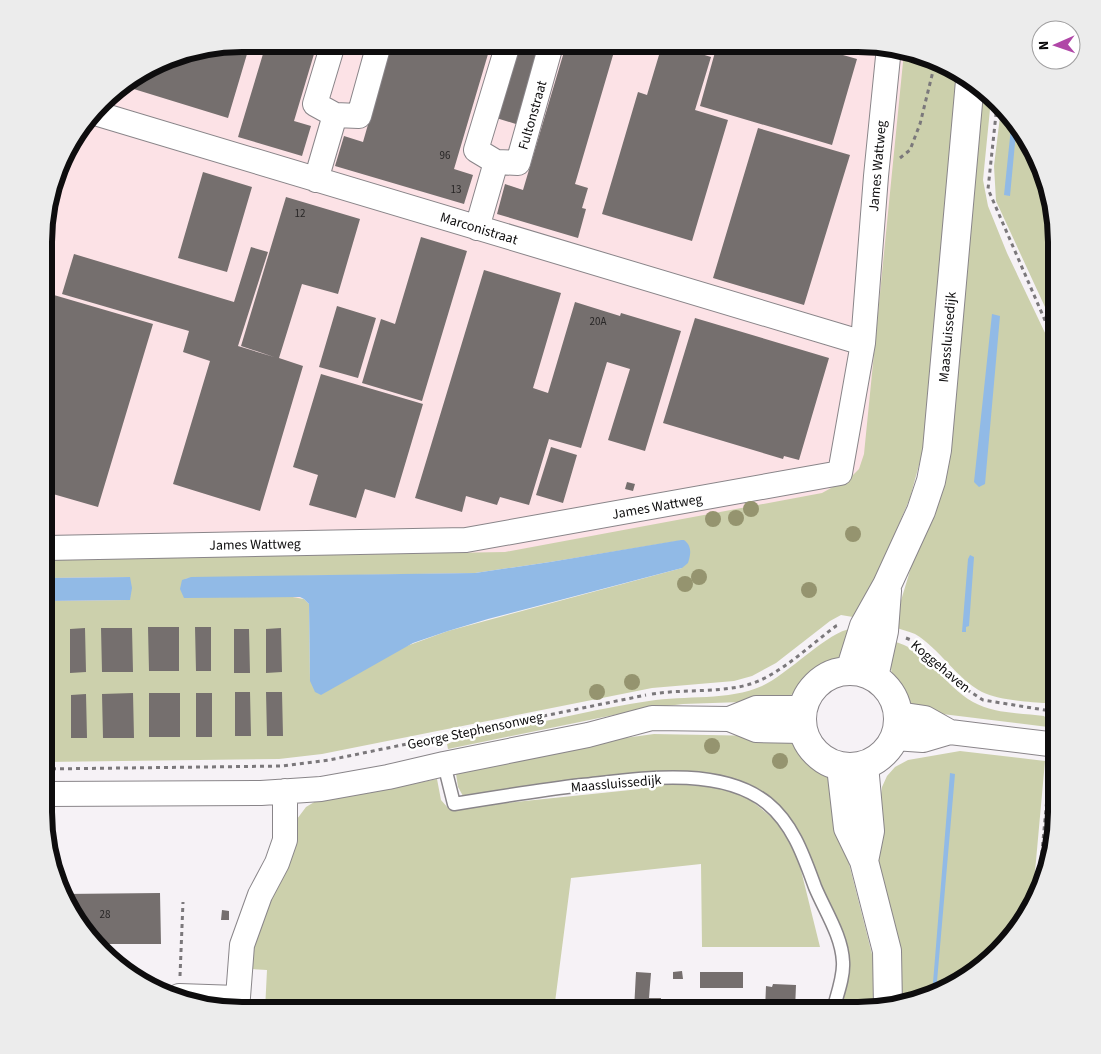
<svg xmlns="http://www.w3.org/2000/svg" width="1101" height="1054" font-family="'Source Sans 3',sans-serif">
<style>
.industrial{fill:#fce2e6}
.green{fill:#ccd0ac;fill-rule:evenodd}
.water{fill:#91bae6}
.building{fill:#756f6e}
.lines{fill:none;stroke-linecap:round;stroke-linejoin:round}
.lane-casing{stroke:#898589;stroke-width:15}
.street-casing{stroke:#898589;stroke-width:26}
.secondary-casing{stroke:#898589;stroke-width:30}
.path{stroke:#7b787b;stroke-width:3;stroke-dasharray:4 4;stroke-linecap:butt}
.lane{stroke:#fff;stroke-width:12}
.street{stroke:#fff;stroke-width:24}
.secondary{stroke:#fff;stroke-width:28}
.tree{fill:#95946f}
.labels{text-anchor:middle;stroke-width:5;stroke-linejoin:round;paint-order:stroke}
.number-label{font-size:11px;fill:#282626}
.street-label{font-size:14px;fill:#0e0d0e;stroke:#fff}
.rim{fill:none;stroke:#0e0d0e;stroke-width:6}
</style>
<rect width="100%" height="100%" fill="#f6f2f6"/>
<!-- industrial -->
<path class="industrial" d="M242 44 884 45 918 57 873 478 817 523 45 635 48 204 70 143 112 93 178 54Z"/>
<!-- green -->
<path class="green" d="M904 52 959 71 925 443 910 498 859 618 841 615 830 621 776 663 752 676 734 681 652 688 322 754 279 759 45 762V601L130 600V577L45 578 46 560 505 552 822 493 851 477 859 469 864 454ZM684 540 682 568 448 631 310 681 309 604 304 599 185 578 475 573 550 562Z
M980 89 991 99 983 180 988 206 1007 253 1057 358V642L1052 695 1050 702 1047 703C1029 702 998 700 982 692 957 679 939 648 915 634 908 631 900 629 893 627L912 564 933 515Z
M1001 108 1016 121 1047 178 1057 230V333L996 201 994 166Z
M851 629 839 662 817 674 801 689 786 698 771 701 683 704 643 709 448 749 447 744 452 742C517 728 583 711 649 701 685 695 729 701 762 686 787 675 830 630 851 629Z
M892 641C926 648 944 686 973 702 994 714 1022 713 1044 716L1049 721 1048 727 926 712C892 695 888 677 892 641Z
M654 734 762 736 791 740 830 779 840 828 873 958 874 1009 840 1010 848 969 807 847 794 824 775 805 726 779 463 796 458 787 456 774 610 740Z
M960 751 1045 761 1032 905 980 969 923 1000 897 1005 875 838 882 787 887 776 895 767 908 760Z
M1057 763V824L1047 861Z
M437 779 441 800 449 809 640 789 647 783 706 786 743 794 775 820 797 854 820 947H702L701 864 571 878 554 1010H265L267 970 251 969 255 939 268 903 277 889 288 859 293 828 297 819 306 807 316 801 384 790Z"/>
<!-- water -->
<path class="water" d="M1012 118 1017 122 1010 196 1004 195Z
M992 314 1000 316 985 484 979 487 974 482Z
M681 540H684C692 546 691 554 688 563L682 568 488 619 448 631 413 643 321 695 315 692 310 681 309 604 304 599 300 597 184 598 180 589 182 580 191 577 475 573 550 562Z
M970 555 974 557 969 626 966 627V632H962L968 559Z
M130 577 132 588 130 600 45 601V578Z
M950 773 955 774 936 993 932 995Z"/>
<!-- building -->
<path class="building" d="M242 44H250L228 118 124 86 178 54Z
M266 44H317L294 121 311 126 302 156 238 137Z
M391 44H491L454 169 473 175 464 204 335 166 344 136 363 142Z
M514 44 542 45 519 125 493 117Z
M566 45H616L575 184 588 188 582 208 586 209 578 238 497 214 505 184 523 190Z
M662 45H697L695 52 711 57 695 110 728 120 692 241 602 214 638 92 647 95Z
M717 45H838L836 53 857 59 832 145 700 106Z
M758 128 850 155 804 305 713 278Z
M203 172 252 187 227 272 178 258Z
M286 197 360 219 338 294 302 284 279 358 303 366 260 511 173 484 210 361 183 352 189 331 62 294 74 254 234 302 251 247 268 252 238 346 274 357 241 346Z
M421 237 467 251 422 401 362 383 381 319 395 324Z
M484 270 561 293 533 388 548 393 575 302 620 316 621 313 681 331 645 451 608 440 630 369 607 362 581 448 549 439 529 505 500 497 497 505 466 496 462 512 415 498Z
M47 293 153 324 98 507 46 492Z
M337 306 376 318 358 378 319 367Z
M695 318 829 358 799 460 784 456 783 459 663 423Z
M321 374 423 404 395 498 365 489 356 518 309 505 318 475 293 467Z
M551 447 577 455 563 503 536 495Z
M627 482 635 484 633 491 625 489Z
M148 627H179V671H149Z
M195 627H211V671H196Z
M85 628 86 672 70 673V629Z
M101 628H132L133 672H102Z
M281 628 282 672 266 673V629Z
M234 629H249L250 673H234Z
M235 692H250L251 736H235Z
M266 692H282L283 736H267Z
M133 693 134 738H103L102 694Z
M149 693H180V737H149Z
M196 693H212V737H196Z
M86 694 87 738H71V695Z
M160 893 161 944H99L85 933 63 894Z
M222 910 229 911V920H221Z
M682 971 683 979H673V972Z
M636 972 651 973 649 998H661L660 1010H634Z
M700 972H743V988H700Z
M773 984 796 985 795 1010H765L766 986 772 987Z
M698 1001 744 1003V1010H688V1005H698Z"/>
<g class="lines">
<defs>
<path id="lane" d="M444 764 454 804C497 797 540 790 582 785 638 779 719 765 767 803 793 824 804 857 815 887 825 911 842 936 843 962 844 977 837 995 833 1010"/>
<path id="street" d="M333 44 315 104 335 115
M95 113 863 343
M496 162 476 150 508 44
M316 180 335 115 359 116 379 44
M477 228 496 162 518 163 551 45
M46 548 466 540 840 473 863 343 876 176 889 47
M898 714 925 718 950 732 1057 745
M729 719 756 708H803
M894 738 923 740 950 732
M44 794 261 793 321 789 388 777 444 764 588 735 652 718 729 719 756 730 803 731
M179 996 237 998
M237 1010 242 945 260 895 277 863 285 840V791"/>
<path id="secondary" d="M802 719a48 48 0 1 1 96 0a48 48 0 1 1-96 0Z
M850 671 864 626 887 585 921 511 931 481 937 450 970 81
M874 677 884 631 887 591
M864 765 870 831 864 861
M841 767 848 828 864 861 887 951 888 1007"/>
</defs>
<!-- lane casing -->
<use href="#lane" class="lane-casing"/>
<!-- street casing -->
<use href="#street" class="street-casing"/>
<!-- secondary casing -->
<use href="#secondary" class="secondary-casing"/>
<!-- path -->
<path class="path" d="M997 105 988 189 1057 348
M900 158 910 150 920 124 935 63
M906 638 911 640 924 650 966 689 983 700 1057 712
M652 694C683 689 716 693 747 685 778 677 810 645 836 626L839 625
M1054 724 1057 700
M44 769 282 766 329 760 646 695
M1038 894 1050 766
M180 976 183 902"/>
<!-- lane -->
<use href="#lane" class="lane"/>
<!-- street -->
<use href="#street" class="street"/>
<!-- secondary -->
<use href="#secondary" class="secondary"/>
</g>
<!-- trees -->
<g class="tree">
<circle cx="751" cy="509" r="8"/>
<circle cx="736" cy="518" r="8"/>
<circle cx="713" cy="519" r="8"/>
<circle cx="853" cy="534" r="8"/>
<circle cx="699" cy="577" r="8"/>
<circle cx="685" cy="584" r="8"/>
<circle cx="809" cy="590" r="8"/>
<circle cx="632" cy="682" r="8"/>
<circle cx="597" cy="692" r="8"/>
<circle cx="712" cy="746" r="8"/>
<circle cx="780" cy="761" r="8"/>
</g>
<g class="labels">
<!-- number labels -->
<g class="number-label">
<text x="445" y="159">96</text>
<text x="456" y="193">13</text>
<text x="300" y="217">12</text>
<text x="598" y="325">20A</text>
<text x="105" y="918">28</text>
</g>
<!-- street labels -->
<g class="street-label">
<text transform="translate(532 115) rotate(-74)" y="5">Fultonstraat</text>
<text transform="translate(877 166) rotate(-85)" y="5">James Wattweg</text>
<text transform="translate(479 228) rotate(17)" y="5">Marconistraat</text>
<text transform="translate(947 337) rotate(-85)" y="5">Maassluissedijk</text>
<text transform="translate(657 506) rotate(-10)" y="5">James Wattweg</text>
<text transform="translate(255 544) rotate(-1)" y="5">James Wattweg</text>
<text transform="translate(941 666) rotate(40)" y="5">Koggehaven</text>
<text transform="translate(475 730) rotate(-12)" y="5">George Stephensonweg</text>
<text transform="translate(616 783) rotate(-5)" y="5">Maassluissedijk</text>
</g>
</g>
<!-- crop -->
<path d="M0 0H1101V1054H0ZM242 52H858A190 190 0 0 1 1048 242V812A190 190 0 0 1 858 1002H242A190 190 0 0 1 52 812V242A190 190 0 0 1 242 52Z" fill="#ececec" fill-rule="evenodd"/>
<path class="rim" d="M242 52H858A190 190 0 0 1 1048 242V812A190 190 0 0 1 858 1002H242A190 190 0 0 1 52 812V242A190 190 0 0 1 242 52Z"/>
<!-- north arrow -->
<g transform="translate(1056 45) rotate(268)"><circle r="24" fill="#ffffff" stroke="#9f9e9f"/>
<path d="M0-4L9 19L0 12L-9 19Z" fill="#b046a7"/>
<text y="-8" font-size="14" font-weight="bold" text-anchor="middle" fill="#0e0d0e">N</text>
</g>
</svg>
